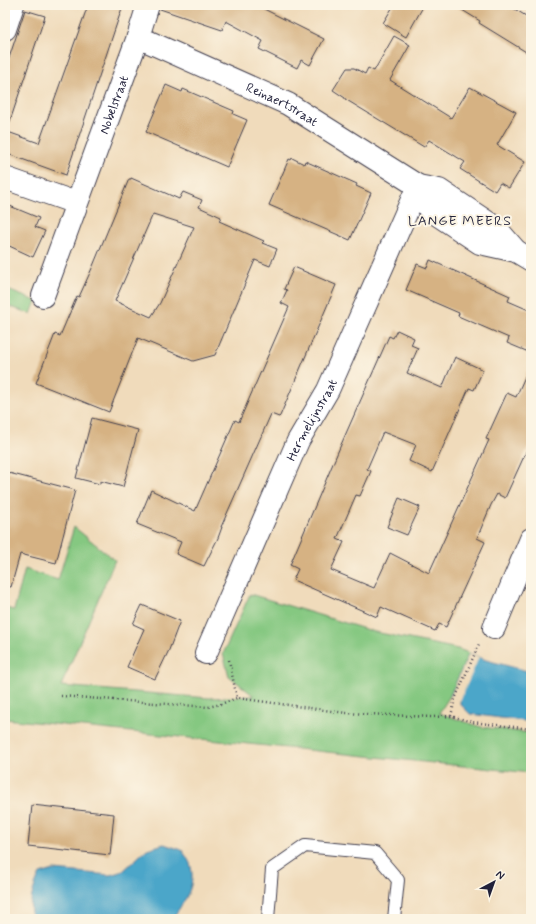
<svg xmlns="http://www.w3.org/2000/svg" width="536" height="924" font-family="Mynerve,sans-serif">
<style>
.green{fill:#85c881;stroke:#54755e}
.water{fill:#4ba6c9;stroke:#366482}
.pier{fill:#f0dbbb}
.building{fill:#d6b283;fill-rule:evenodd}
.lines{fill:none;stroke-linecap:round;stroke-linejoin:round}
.lane-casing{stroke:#413e4e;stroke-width:14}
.street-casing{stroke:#413e4e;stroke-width:24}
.path{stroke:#413e4e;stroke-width:2.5;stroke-dasharray:1 3;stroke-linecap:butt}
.lane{stroke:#fff;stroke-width:12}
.street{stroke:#fff;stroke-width:22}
.labels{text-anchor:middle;stroke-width:4;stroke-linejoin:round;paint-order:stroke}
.street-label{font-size:13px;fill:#22223b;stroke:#fcf5e5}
.neighbourhood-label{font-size:14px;letter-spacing:1px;fill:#22223b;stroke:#fcf5e5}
</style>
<rect width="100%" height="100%" fill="#fcf5e5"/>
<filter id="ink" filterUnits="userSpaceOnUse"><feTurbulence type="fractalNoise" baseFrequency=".025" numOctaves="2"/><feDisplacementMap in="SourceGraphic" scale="8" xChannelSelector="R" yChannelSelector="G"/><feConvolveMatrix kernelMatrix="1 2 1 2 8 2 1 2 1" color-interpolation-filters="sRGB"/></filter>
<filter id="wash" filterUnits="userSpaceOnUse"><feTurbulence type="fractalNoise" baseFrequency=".012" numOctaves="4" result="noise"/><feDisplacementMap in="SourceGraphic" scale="16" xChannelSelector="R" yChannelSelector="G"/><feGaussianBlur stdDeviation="0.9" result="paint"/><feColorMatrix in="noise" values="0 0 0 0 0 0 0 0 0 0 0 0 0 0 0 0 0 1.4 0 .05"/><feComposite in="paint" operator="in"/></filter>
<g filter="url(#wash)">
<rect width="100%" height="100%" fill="#f0dbbb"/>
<!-- green -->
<path class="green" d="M5 289 36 301 31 314 5 305Z
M74 527 115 560 61 686 209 698 254 696 229 676 223 654 250 594 375 632 458 649 469 653 450 696 439 713 481 727 531 733V773L5 719V608L14 610 25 569 58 580Z"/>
<!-- water -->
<path class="water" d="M469 653 486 660 531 672V722L470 714 460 704V700L450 696Z
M164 844 182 850C185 855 190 861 191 867 196 888 183 903 172 919H32C28 903 33 888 40 874L54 870 110 875 123 871 147 849Z"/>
<!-- pier -->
<path class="pier" d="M469 653 479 657 460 701 450 697Z"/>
<g id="blocks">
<!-- building -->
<path class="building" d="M88 5H123L66 175 5 153V131L39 143Z
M160 5H256L324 39 310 65 301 60 297 68 259 49 263 41 226 21 222 30 160 9Z
M394 5H424L406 37 383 23Z
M454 5H508L531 19V55L479 23 480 21Z
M25 10 45 16 8 127 5 126V70Z
M394 36 410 45 390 80 451 118 470 87 516 112 497 145 525 162 509 188 500 183 495 191 460 169 465 162 429 140 424 147 345 99V98L333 90 347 68H354L365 74 368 68 374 71Z
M166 85 182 92 183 89 234 111 233 114 247 120 227 167 146 132Z
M292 158 304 164 305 161 357 184 356 186 371 193 350 240 269 205 289 159 291 160Z
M131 178 179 199 183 192 202 200 199 207 221 217 219 221 264 241 262 243 277 249 270 266 255 260 215 355 193 361 138 338 109 412 36 383 55 334 60 336 77 296 79 297 93 266 129 179H131ZM153 214 194 227 160 303 151 317 115 301Z
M5 204 39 218 35 227 45 231 33 257 5 244Z
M430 260 510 296 508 301 531 311V353L507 343 509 338 458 316 459 313 406 290 417 264 427 268Z
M294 267 336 285 280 416 279 417 271 414 221 527H222L218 538 204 566 176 554 181 542 137 524 151 490 195 511 235 420 239 422 289 307 281 303 287 290 284 289Z
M397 330 414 338 411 345 418 348 407 373 442 388 455 357 483 370 474 390 469 388 432 472 409 461 416 445 383 432 367 469 371 471 360 496 356 495 337 539 344 542 331 570 374 588 390 553 429 573 489 440 486 439 507 393 516 397 531 363V441L505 498 497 494 491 505 477 538 485 542 446 627 439 624 435 631 381 607 377 617 293 580 298 569 290 565 340 447 389 336 393 338Z
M92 418 138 430 123 487 100 481V484L76 478Z
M5 472 75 490 56 563 20 554 11 587 5 586Z
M399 498 420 507 407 535 387 527Z
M142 605 180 621 169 650 155 679 127 667 144 629 133 624Z
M32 805 114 814 110 855 28 846Z"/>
</g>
</g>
<g filter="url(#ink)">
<use href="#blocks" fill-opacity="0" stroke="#413e4e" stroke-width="1"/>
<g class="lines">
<defs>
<path id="lane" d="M268 919 272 869 305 846 375 853 398 880 394 919"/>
<g id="street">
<path d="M5 29 13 5"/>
<path id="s1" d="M138 37 288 104 418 186 429 209 480 243 516 251 531 260"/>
<path d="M5 178 76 203"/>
<path id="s2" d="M43 296 138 37 148 5"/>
<path d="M494 628 531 539"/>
<path id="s3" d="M206 653 298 441 328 390 418 186 439 190 496 228 516 251"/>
</g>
</defs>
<!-- lane casing -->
<use href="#lane" class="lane-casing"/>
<!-- street casing -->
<use href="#street" class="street-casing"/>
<!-- path -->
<path class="path" d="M229 660 237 698
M61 696 208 707 221 704 237 698 346 713 432 717 451 716 472 722 531 729
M451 716 455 699 479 644"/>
<!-- lane -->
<use href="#lane" class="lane"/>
<!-- street -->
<use href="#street" class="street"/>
</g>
</g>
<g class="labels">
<!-- street labels -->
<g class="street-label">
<text dy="5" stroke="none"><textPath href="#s2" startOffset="204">Nobelstraat</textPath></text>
<text dy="5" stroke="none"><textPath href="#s1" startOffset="159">Reinaertstraat</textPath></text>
<text dy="5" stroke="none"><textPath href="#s3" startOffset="256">Hermelijnstraat</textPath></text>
</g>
<!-- neighbourhood labels -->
<g class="neighbourhood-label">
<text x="460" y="225">LANGE MEERS</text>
</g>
</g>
<!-- margin -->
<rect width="536" height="924" fill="none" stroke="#fcf5e5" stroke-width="20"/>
<!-- north arrow -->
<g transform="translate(494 882) rotate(41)" stroke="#fcf5e5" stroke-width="3" paint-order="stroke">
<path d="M0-3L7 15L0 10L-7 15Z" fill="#22223b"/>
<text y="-6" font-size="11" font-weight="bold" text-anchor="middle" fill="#22223b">N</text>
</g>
</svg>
